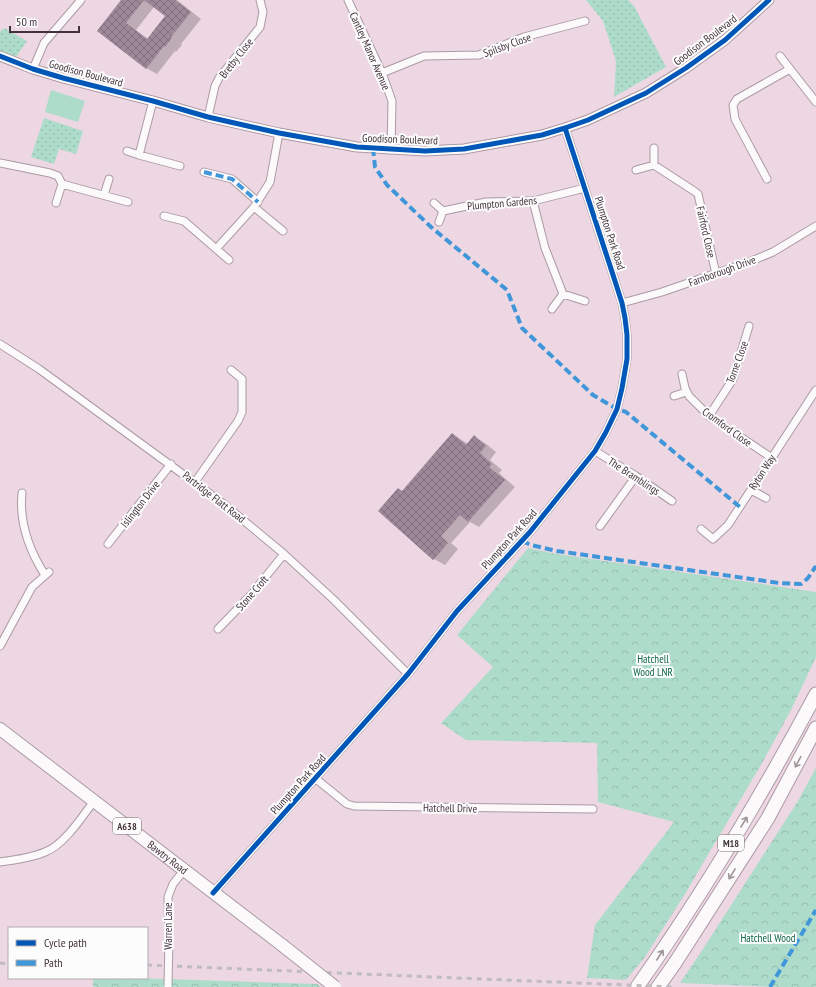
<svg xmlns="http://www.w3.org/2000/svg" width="816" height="987" font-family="'PT Sans Narrow',sans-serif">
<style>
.green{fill:url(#green-dots)}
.forest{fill:url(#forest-crowns)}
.pitch{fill:#aedcca}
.shadow{fill:#0003;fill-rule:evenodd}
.building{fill:url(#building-cross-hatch);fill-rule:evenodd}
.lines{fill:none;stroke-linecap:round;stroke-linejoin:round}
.minor-casing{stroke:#ab9aa4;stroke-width:9}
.tertiary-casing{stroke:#ab9aa4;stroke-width:11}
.trunk-casing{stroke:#ab9aa4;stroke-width:14}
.motorway-casing{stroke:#ab9aa4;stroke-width:15}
.minor{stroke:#fcf9fb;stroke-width:7}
.tertiary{stroke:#fcf9fb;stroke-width:9}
.trunk{stroke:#fcf9fb;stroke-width:12}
.motorway{stroke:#fcf9fb;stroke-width:13}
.rail{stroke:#c0bbbe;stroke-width:3;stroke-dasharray:5 5;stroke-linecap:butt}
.minor-bridge-casing{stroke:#ab9aa4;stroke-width:9;stroke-linecap:butt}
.trunk-bridge-casing{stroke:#ab9aa4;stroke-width:14;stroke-linecap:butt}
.minor-bridge{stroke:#fcf9fb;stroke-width:7}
.trunk-bridge{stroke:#fcf9fb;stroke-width:12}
.quiet{stroke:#3f97d9;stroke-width:4;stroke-dasharray:8 4;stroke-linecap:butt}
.cycleway-casing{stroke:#fcfcfc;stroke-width:8}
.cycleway{stroke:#0057b8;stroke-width:5}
.oneway{stroke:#9f969b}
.labels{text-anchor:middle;stroke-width:4;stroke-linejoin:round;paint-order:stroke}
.shield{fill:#fcfcfc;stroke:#7a6f75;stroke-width:1}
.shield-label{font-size:10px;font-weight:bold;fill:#42323b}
.street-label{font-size:11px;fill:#42323b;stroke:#fcfcfc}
.park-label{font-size:11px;fill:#0f674a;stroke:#fcfcfc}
</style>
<defs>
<pattern id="green-dots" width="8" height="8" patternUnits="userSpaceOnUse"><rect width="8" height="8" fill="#aedcca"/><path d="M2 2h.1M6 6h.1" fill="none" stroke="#97bdae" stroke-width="1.8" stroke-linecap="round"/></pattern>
<pattern id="forest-crowns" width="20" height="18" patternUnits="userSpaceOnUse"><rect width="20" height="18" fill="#aedcca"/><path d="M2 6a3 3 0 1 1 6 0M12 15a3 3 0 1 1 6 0" fill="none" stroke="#97bdae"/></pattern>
<pattern id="building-cross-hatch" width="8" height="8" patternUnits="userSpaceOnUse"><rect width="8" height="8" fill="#9d889a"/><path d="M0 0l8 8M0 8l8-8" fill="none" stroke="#82707f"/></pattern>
</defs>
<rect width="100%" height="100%" fill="#edd7e3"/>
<!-- green -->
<path class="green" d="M586 0H628L634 6 666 67 614 97 616 61 603 21Z
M4 28 27 41 16 57 0 51V32Z
M44 118 83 131 76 154 59 149 54 164 31 157Z"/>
<!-- forest -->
<path class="forest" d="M528 548 557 554 816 592V657L791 710 762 763 685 894 645 957 626 980 587 978 595 925 674 822 598 802 597 743 466 740 441 723 493 667 457 635Z
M816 768V987H776L680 983 701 952 798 801Z
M93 978H135L317 984 321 987H93Z"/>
<!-- pitch -->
<path class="pitch" d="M51 90 85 101 78 122 45 112Z"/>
<!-- shadow -->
<path class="shadow" d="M122 0H177L201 19 181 44 182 45 176 52 175 51 157 74 146 68 98 31ZM154 7 166 16 148 39 136 30Z
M453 434 468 444 475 437 485 443 496 452 490 460 502 470 499 473 515 487 479 527 470 522 451 543 458 549 445 565 434 559 402 492Z"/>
<!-- building -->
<path class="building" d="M121 0H175L191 12 171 37 172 38 165 47 164 46 146 69 97 31ZM144 0 165 16 147 39 126 23Z
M452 433 466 445 474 435 486 446 480 453 492 464 489 467 505 480 468 522 460 515 441 536 448 543 433 560 378 511 398 488 402 491Z"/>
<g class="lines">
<defs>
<path id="minor" d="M348 0 382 73 392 101 391 150
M780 56 790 69
M33 69 44 43 81 0
M382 73 424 56 479 55 524 37 585 21
M153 101 139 155 180 166
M208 117 215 86 219 78 260 27 263 12 260 0
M127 151 139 155
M0 163 50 173 58 176 62 184 128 202
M654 165 694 191 698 194 716 274
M636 170 654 165V148
M204 172 232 179 258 202
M767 179 735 119 733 105 737 99 790 69 816 102
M104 195 109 179
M533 201 545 248 563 294
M56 203 62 184
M434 203 443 211 439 222
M254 207 283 231
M443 211 486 202 533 201 585 188
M164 216 184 221 229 260
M216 249 254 207 270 182 279 133
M622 303 662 292 749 262 773 252 816 226
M552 309 563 294 585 301
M0 344 39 369 225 505 284 554 334 600 408 674
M682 374 685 388 689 396 709 416 772 458
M674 396 686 392
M709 416 733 379 749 326
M595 451 636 476 672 501
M195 482 238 421 242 412V379L231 370
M751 490 766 498
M22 493C19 523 29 550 45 575
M600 526 636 476
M701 529 713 539 728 525 816 390
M108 544 171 464
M218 629 250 596 284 554
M0 646 32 587 49 572
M316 779 347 804 354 806 593 809
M0 862C15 860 31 858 45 852 64 845 82 817 94 801
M213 893 408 674 457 611 530 532 595 451 606 432 617 409 622 388 627 359V335L625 318 622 303 614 278 565 128
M169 939 168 897 173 884 185 869"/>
<path id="tertiary" d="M0 56 33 69 63 78 153 101 208 117 279 133 357 147 425 151 464 149 542 135 565 128 588 120 646 93 686 68 725 40 769 0"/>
<g id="trunk">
<path id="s1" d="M0 729 282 945"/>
</g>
<path id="motorway" d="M637 987C703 894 762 795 816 694
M658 987 675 963 768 818 816 728"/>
</defs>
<!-- minor casing -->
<use href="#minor" class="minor-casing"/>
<!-- tertiary casing -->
<use href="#tertiary" class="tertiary-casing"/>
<!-- trunk casing -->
<use href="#trunk" class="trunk-casing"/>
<!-- motorway casing -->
<use href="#motorway" class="motorway-casing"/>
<!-- minor -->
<use href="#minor" class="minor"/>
<!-- tertiary -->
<use href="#tertiary" class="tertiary"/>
<!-- trunk -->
<use href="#trunk" class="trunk"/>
<!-- motorway -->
<use href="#motorway" class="motorway"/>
<!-- rail -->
<path class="rail" d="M0 963 9 964
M147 965 674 987"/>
<defs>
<path id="minor-bridge" d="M168 985 169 939"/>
<path id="trunk-bridge" d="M282 945 335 987"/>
</defs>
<!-- minor-bridge casing -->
<use href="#minor-bridge" class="minor-bridge-casing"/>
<!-- trunk-bridge casing -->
<use href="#trunk-bridge" class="trunk-bridge-casing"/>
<!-- minor-bridge -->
<use href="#minor-bridge" class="minor-bridge"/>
<!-- trunk-bridge -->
<use href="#trunk-bridge" class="trunk-bridge"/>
<!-- quiet -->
<path class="quiet" d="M373 148 375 167 387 185 431 227 507 290 522 328 593 395 617 409 626 412 740 507
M204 172 232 179 258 202
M522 541 531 545 557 551 779 583 801 584 808 578 816 566
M770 987 816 910"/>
<defs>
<path id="cycleway" d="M0 56 33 69 63 78 153 101 208 117 279 133 357 147 425 151 464 149 542 135 565 128 588 120 646 93 686 68 725 40 769 0
M213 893 408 674 457 611 530 532 595 451 606 432 617 409 622 388 627 359V335L625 318 622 303 614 278 565 128"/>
</defs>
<!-- cycleway casing -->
<use href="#cycleway" class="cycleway-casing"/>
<!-- cycleway -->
<use href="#cycleway" class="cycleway"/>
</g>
<!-- one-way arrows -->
<defs><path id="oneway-shaft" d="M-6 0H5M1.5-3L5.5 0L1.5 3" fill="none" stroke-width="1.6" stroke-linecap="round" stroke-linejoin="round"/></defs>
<g class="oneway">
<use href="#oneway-shaft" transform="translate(798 762) rotate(118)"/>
<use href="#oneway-shaft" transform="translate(744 822) rotate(-59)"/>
<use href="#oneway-shaft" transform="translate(732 874) rotate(122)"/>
<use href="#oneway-shaft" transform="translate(660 955) rotate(-57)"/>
</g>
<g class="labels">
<!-- shield labels -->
<g class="shield">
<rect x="113" y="818" width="28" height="16" rx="3"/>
<rect x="718" y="835" width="26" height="16" rx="3"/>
</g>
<g class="shield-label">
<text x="127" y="830">A638</text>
<text x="731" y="847">M18</text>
</g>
<!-- street labels -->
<g class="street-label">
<text transform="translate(705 40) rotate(-37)" y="4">Goodison Boulevard</text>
<text transform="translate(507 45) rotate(-20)" y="4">Spilsby Close</text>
<text transform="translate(370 51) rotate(66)" y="4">Cantley Manor Avenue</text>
<text transform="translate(236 58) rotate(-52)" y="4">Bretby Close</text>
<text transform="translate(86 73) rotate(15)" y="4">Goodison Boulevard</text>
<text transform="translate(400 139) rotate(2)" y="4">Goodison Boulevard</text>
<text transform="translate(502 203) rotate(-5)" y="4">Plumpton Gardens</text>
<text transform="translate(706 232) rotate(77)" y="4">Fairford Close</text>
<text transform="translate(610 233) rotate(72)" y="4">Plumpton Park Road</text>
<text transform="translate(722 271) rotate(-20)" y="4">Farnborough Drive</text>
<text transform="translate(737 362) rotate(-70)" y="4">Torne Close</text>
<text transform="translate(727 427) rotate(36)" y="4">Cromford Close</text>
<text transform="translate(762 472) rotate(-57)" y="4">Ryton Way</text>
<text transform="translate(634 476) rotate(33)" y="4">The Bramblings</text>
<text transform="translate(214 497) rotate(38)" y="4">Partridge Flatt Road</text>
<text transform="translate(140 504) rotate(-52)" y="4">Islington Drive</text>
<text transform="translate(509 539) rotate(-48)" y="4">Plumpton Park Road</text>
<text transform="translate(252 593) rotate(-49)" y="4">Stone Croft</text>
<text transform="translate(298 784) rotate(-48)" y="4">Plumpton Park Road</text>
<text transform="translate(450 808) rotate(1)" y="4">Hatchell Drive</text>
<text dy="4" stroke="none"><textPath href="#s1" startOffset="211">Bawtry Road</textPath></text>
<text transform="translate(168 926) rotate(-90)" y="4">Warren Lane</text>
</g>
<!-- park labels -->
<g class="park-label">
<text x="653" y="663">Hatchell<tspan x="653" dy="13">Wood LNR</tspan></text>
<text x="768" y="942">Hatchell Wood</text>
</g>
</g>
<!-- legend -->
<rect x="8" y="927" width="140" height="52" fill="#fcfcfc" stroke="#b2abaf"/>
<rect x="16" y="940" width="20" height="6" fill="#0057b8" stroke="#b2abaf"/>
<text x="44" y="947" font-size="12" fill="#42323b">Cycle path</text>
<rect x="16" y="960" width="20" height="6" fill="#3f97d9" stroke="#b2abaf"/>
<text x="44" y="967" font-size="12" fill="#42323b">Path</text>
<!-- scale -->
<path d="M10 26v6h69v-6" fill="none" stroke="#42323b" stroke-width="2"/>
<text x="16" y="26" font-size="12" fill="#42323b" stroke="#fcfcfc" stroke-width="3" paint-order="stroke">50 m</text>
</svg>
